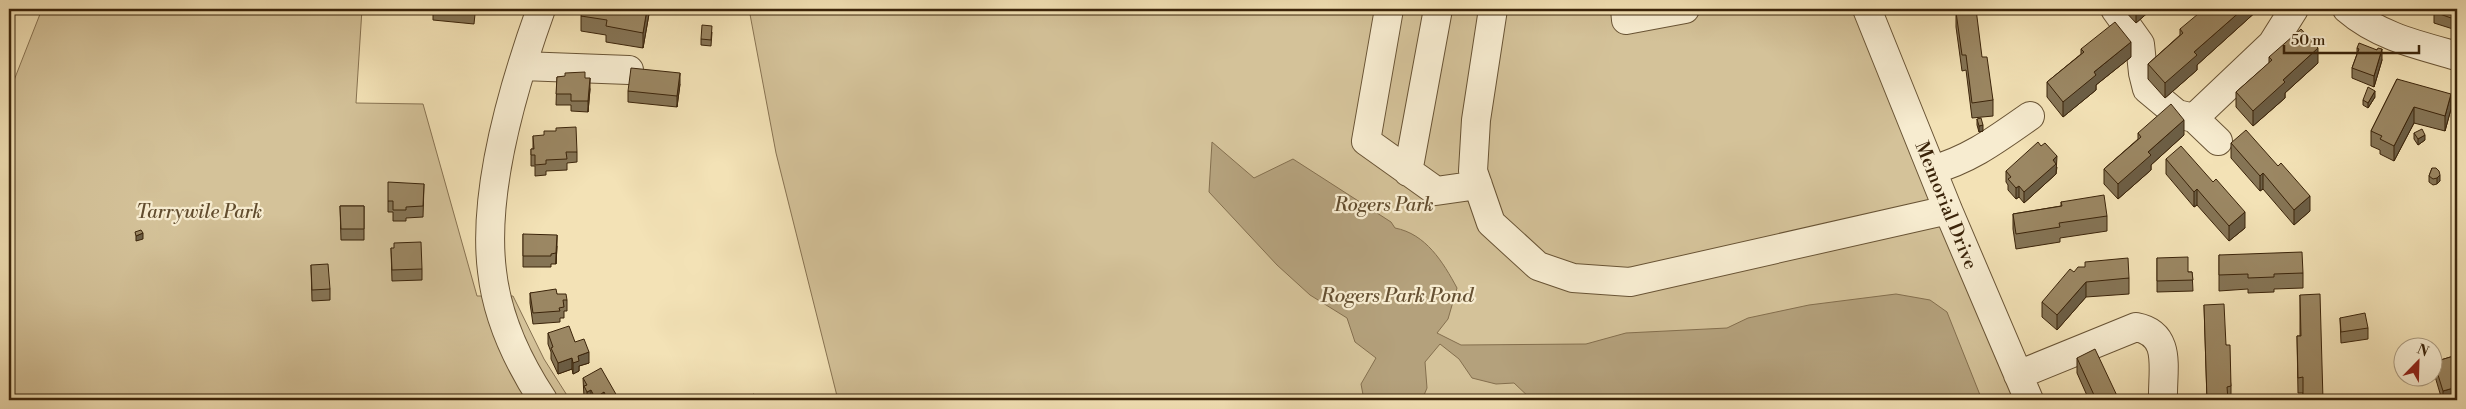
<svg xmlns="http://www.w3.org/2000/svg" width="2466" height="409" font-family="'Libre Bodoni',serif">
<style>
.green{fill:#d4c299;stroke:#887352}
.water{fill:#b4a17c;stroke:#846f4e}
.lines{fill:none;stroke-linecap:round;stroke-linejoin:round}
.minor-casing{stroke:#695435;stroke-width:30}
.minor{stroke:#f7ecd0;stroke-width:28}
.wall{fill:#857455;stroke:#3b240a}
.shaded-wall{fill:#6c5e45;stroke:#3b240a}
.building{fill:#9b8763;stroke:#3b240a}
.labels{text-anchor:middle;stroke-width:4.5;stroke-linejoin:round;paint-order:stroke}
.park-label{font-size:19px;font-style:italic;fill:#614c2e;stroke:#f7ecd0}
.street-label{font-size:19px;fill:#3b240a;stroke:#f7ecd0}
.water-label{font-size:20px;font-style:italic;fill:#655032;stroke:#f7ecd0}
</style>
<rect width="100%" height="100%" fill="#f3e2b6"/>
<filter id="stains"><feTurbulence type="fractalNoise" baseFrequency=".004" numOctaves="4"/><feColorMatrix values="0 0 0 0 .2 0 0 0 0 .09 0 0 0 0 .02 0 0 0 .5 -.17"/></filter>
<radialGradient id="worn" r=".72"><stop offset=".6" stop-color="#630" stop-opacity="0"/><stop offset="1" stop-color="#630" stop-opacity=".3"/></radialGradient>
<!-- green -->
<path class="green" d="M42 9H362L356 103 423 104 477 296H513L544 359 570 400H9V93Z
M749 9H1512L1527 11 1528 9H1891L1868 27 2018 400H838L776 153Z"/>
<!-- water -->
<path class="water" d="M1212 142 1254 178 1293 159 1391 222 1395 228C1426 234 1443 262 1457 288L1448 319 1437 333 1461 345 1586 344 1626 333 1727 328 1748 318 1809 305 1896 294 1930 300 1947 312 1982 400H1735L1725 397 1700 400H1532L1514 383 1496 384 1472 378 1459 359 1440 344 1425 362 1427 388 1422 400H1364L1361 384 1376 358 1355 342 1347 318 1310 295 1277 265 1209 192Z"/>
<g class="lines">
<defs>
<path id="minor" d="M541 9C514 84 482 191 492 271 497 317 518 362 543 400
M1389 9 1366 141 1436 191 1478 185
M1493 9 1476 120 1473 171 1491 223 1538 266 1573 278 1630 282 1948 210
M1625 9 1626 20 1685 9
M1867 9 1948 210 2029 400
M2115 9 2140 44 2143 73 2147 89 2177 114 2194 118
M2347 9C2378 36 2418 45 2457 56
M522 66 629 70
M2218 141 2194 118 2272 44 2294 9
M1932 170C1971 159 1997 139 2030 116
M1408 172 1438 9
M2018 375 2136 327C2173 334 2162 370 2163 400"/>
</defs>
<!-- minor casing -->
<use href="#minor" class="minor-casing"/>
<!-- minor -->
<use href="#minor" class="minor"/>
</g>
<!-- wall -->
<path class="wall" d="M427 9H480V14H475L474 24 433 20V11L427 10Z
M649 9V14L643 48 606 42V35L581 31V16Z
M2123 9H2152L2136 23Z
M2259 9 2197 65V70L2165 98 2148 79V64L2180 35V29Z
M2404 9H2426L2423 14Z
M2457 9V33L2453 32V29L2434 23V12Z
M1956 12 1993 100V116L1972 118 1966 70 1962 71 1956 27Z
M712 32 711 46 701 45V39Z
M2357 48 2377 50 2382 60 2374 87 2352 78V68L2357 54Z
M2081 49 2131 57 2096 85V90L2063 117 2047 97V82L2081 54Z
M2269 57 2318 63 2285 93V98L2253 126 2236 107V92L2269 63Z
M557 77 585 78 590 89 588 112 571 111V105H556Z
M2397 79 2451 109 2445 131 2414 123 2394 161 2380 154V150L2371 146V131Z
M680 84 677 107 628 102V91Z
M2375 97 2368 108 2363 105V100Z
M1977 119 1983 131 1979 132 1977 125Z
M2138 133 2184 135 2151 165V170L2118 199 2104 184V169L2138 139Z
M2414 133 2425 140 2418 145 2414 139Z
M533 136 577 152V162L567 163V170L546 171V175L535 176V166H531V149H533Z
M2231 143 2310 211 2294 225 2263 189 2260 191 2231 158Z
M2166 159 2213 182 2245 228 2229 241 2197 205 2194 207 2166 174Z
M2057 167 2056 174 2024 203 2019 197 2016 199 2008 190V185L2006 182V171Z
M2432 168 2440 181 2437 184 2433 185 2429 182V176Z
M424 184 423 217 406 218V221H393V212H388V201Z
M2061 202 2107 216V231L2060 238V242L2016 249 2013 229V214L2061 206Z
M340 206H364V240H341Z
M523 234 557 246 556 264H551V267H523Z
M391 248 422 269V280L392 281Z
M2219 255 2303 273V288L2274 289V292L2248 293V289L2219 291Z
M2157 258 2188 272H2192L2193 291 2157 292Z
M311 265 330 289V300L312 301Z
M2074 272 2129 278V294L2086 297 2057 330 2042 317V302Z
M530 293 557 294 567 300V311H564V318H560V322L533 324 530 303Z
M2300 295 2323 400H2303V393H2298L2297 336H2300Z
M2204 305 2226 345 2231 386V400H2207Z
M2340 318 2368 328V339L2341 343Z
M548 333 575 342 589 363 579 366V371L573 374 572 369 558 374 551 359V352L548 344Z
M2457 355V398L2449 400H2442L2434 373V362Z
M2077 358 2119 400H2089L2077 373Z
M583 378 617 400H586L584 397Z"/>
<!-- shaded-wall -->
<path class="shaded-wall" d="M647 9H649V14L643 48V33Z
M2136 9H2152L2136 23Z
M2243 9H2259L2197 65V70L2165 98V83L2194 52Z
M2131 42V57L2096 85V90L2063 117V102L2094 72Z
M2318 48V63L2285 93V98L2253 126V111L2283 80Z
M2382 49V60L2374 87V76Z
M680 73V84L677 107V96Z
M590 78V89L588 112V101Z
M2375 91V97L2368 108V103Z
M2451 94V109L2445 131V116Z
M2414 107V123L2394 161V146Z
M2184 120V135L2151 165V170L2118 199V184L2148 152Z
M1983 125V131L1979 132V126Z
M2425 135V140L2418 145V139Z
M2057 156 2056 174 2024 203V192Z
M2263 173V189L2260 191V176Z
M2440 175V181L2437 184V178Z
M2019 186V197L2016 199V188Z
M2197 189V205L2194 207V192Z
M2310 196V211L2294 225V210Z
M2245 212V228L2229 241V226Z
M143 233V239L136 241V236Z
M557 235V246L556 264V253Z
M2086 282V297L2057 330V315Z
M589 352V363L579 366V371L573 374V363L578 356Z
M572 358V369L558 374V363Z
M2457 387V398L2449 400H2443V391Z
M591 390V400H587V392Z
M604 392V400H595V398Z
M617 396V400H610Z"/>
<!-- building -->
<path class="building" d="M433 9H474V13L433 10Z
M582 9H647L643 33 606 26 607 20 581 16Z
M1976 9 1982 57H1987L1993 100 1972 103 1966 55H1962L1956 12Z
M2204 9H2243L2194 52 2197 55 2165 83 2148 64 2183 33 2180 29Z
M2435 9H2457V22L2453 21 2454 19 2434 12Z
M2115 22 2131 42 2094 72 2096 75 2063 102 2047 82 2084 52 2081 49Z
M702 25 712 26 711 40 701 39Z
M2301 29 2318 48 2283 80 2285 82 2253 111 2236 92 2272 60 2269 57Z
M2359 43 2377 50 2378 48 2382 49 2374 76 2352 68 2359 49 2357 48Z
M631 68 680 73 677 96 628 91Z
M585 72V78H590L588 101H571V94H556L557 77 565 76V73Z
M2397 79 2451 94 2445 116 2414 107 2394 146 2380 139 2382 136 2371 131Z
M2368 87 2375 91 2368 103 2363 100Z
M2171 104 2184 120 2148 152 2151 155 2118 184 2104 169 2141 137 2138 133Z
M1981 118 1983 125 1979 126 1977 119Z
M576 127 577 152H566L567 159 546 160V164L535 165V155H531V149H534L533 136 544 135V131H556V128Z
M2422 129 2425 135 2418 139 2414 133Z
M2246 130 2278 166 2281 163 2310 196 2294 210 2263 173 2260 176 2231 143Z
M2038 142 2041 146 2045 143 2057 156 2053 160 2056 164 2024 192 2019 186 2016 188 2008 179 2011 177 2006 171Z
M2181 146 2213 182 2216 179 2245 212 2229 226 2197 189 2194 192 2166 159Z
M2432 168H2436L2439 171 2440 175 2437 178 2433 179 2429 176Z
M388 182 424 184 423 206 406 207V210H393V201H388Z
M2104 195 2107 216 2059 223 2060 227 2016 234 2013 214 2062 206 2061 202Z
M340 206H364V229H341Z
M141 230 143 233 136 236 135 232Z
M523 234 557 235 556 253 551 254V256H523Z
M421 242 422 269 392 270 391 248H394V243Z
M2302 252 2303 273 2274 274V277L2248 278V274L2219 275V255Z
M2188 257V272H2192L2193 280 2157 281V258Z
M2128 258 2129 278 2086 282 2057 315 2042 302 2070 269 2074 272 2078 267H2085V262Z
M328 264 330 289 312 290 311 265Z
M556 289 557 294H566L567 300H563L564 307 559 308 560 311 533 313 530 293Z
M2320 294 2323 400H2303V377L2298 378 2297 336H2301L2300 295Z
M2224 304 2226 345H2230L2231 386 2227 387 2228 400H2207L2204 305Z
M2365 313 2368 328 2341 332 2340 318Z
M569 326 575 342 584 339 589 352 578 356 579 361 573 363 572 358 558 363 551 348 553 347 548 333Z
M2095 349 2119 400H2092L2091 396 2094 395 2077 358Z
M2457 355V387L2443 391 2434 362Z
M601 368 617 396 610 400H608L604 392 595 398 591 390 587 392 584 386 587 385 583 378Z
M754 394 758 400H750L748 397Z"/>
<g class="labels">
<!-- park labels -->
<g class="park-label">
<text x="1384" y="211">Rogers Park</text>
<text x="199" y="218">Tarrywile Park</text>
</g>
<!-- street labels -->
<g class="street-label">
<text transform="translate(1947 205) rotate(68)" y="7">Memorial Drive</text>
</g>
<!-- water labels -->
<g class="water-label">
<text x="1397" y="302">Rogers Park Pond</text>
</g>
</g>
<!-- margin -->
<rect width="2466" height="409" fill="none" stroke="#f3e2b6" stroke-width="30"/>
<rect x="10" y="10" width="2446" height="389" fill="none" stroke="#3b240a" stroke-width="2.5"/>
<rect x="15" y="15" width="2436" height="379" fill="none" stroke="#3b240a"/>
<!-- north arrow -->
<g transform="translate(2418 362) rotate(23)"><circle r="24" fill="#f7ecd0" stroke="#ac9c81"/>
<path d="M0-4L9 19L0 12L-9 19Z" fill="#8f2418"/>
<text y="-8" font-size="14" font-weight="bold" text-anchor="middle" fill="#3b240a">N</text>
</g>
<!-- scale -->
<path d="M2284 45v8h135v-8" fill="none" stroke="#3b240a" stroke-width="2.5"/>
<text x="2291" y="45" font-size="15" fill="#3b240a" stroke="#f7ecd0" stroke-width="4" paint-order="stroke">50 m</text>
<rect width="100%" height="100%" filter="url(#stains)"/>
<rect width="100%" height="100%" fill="url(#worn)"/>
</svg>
